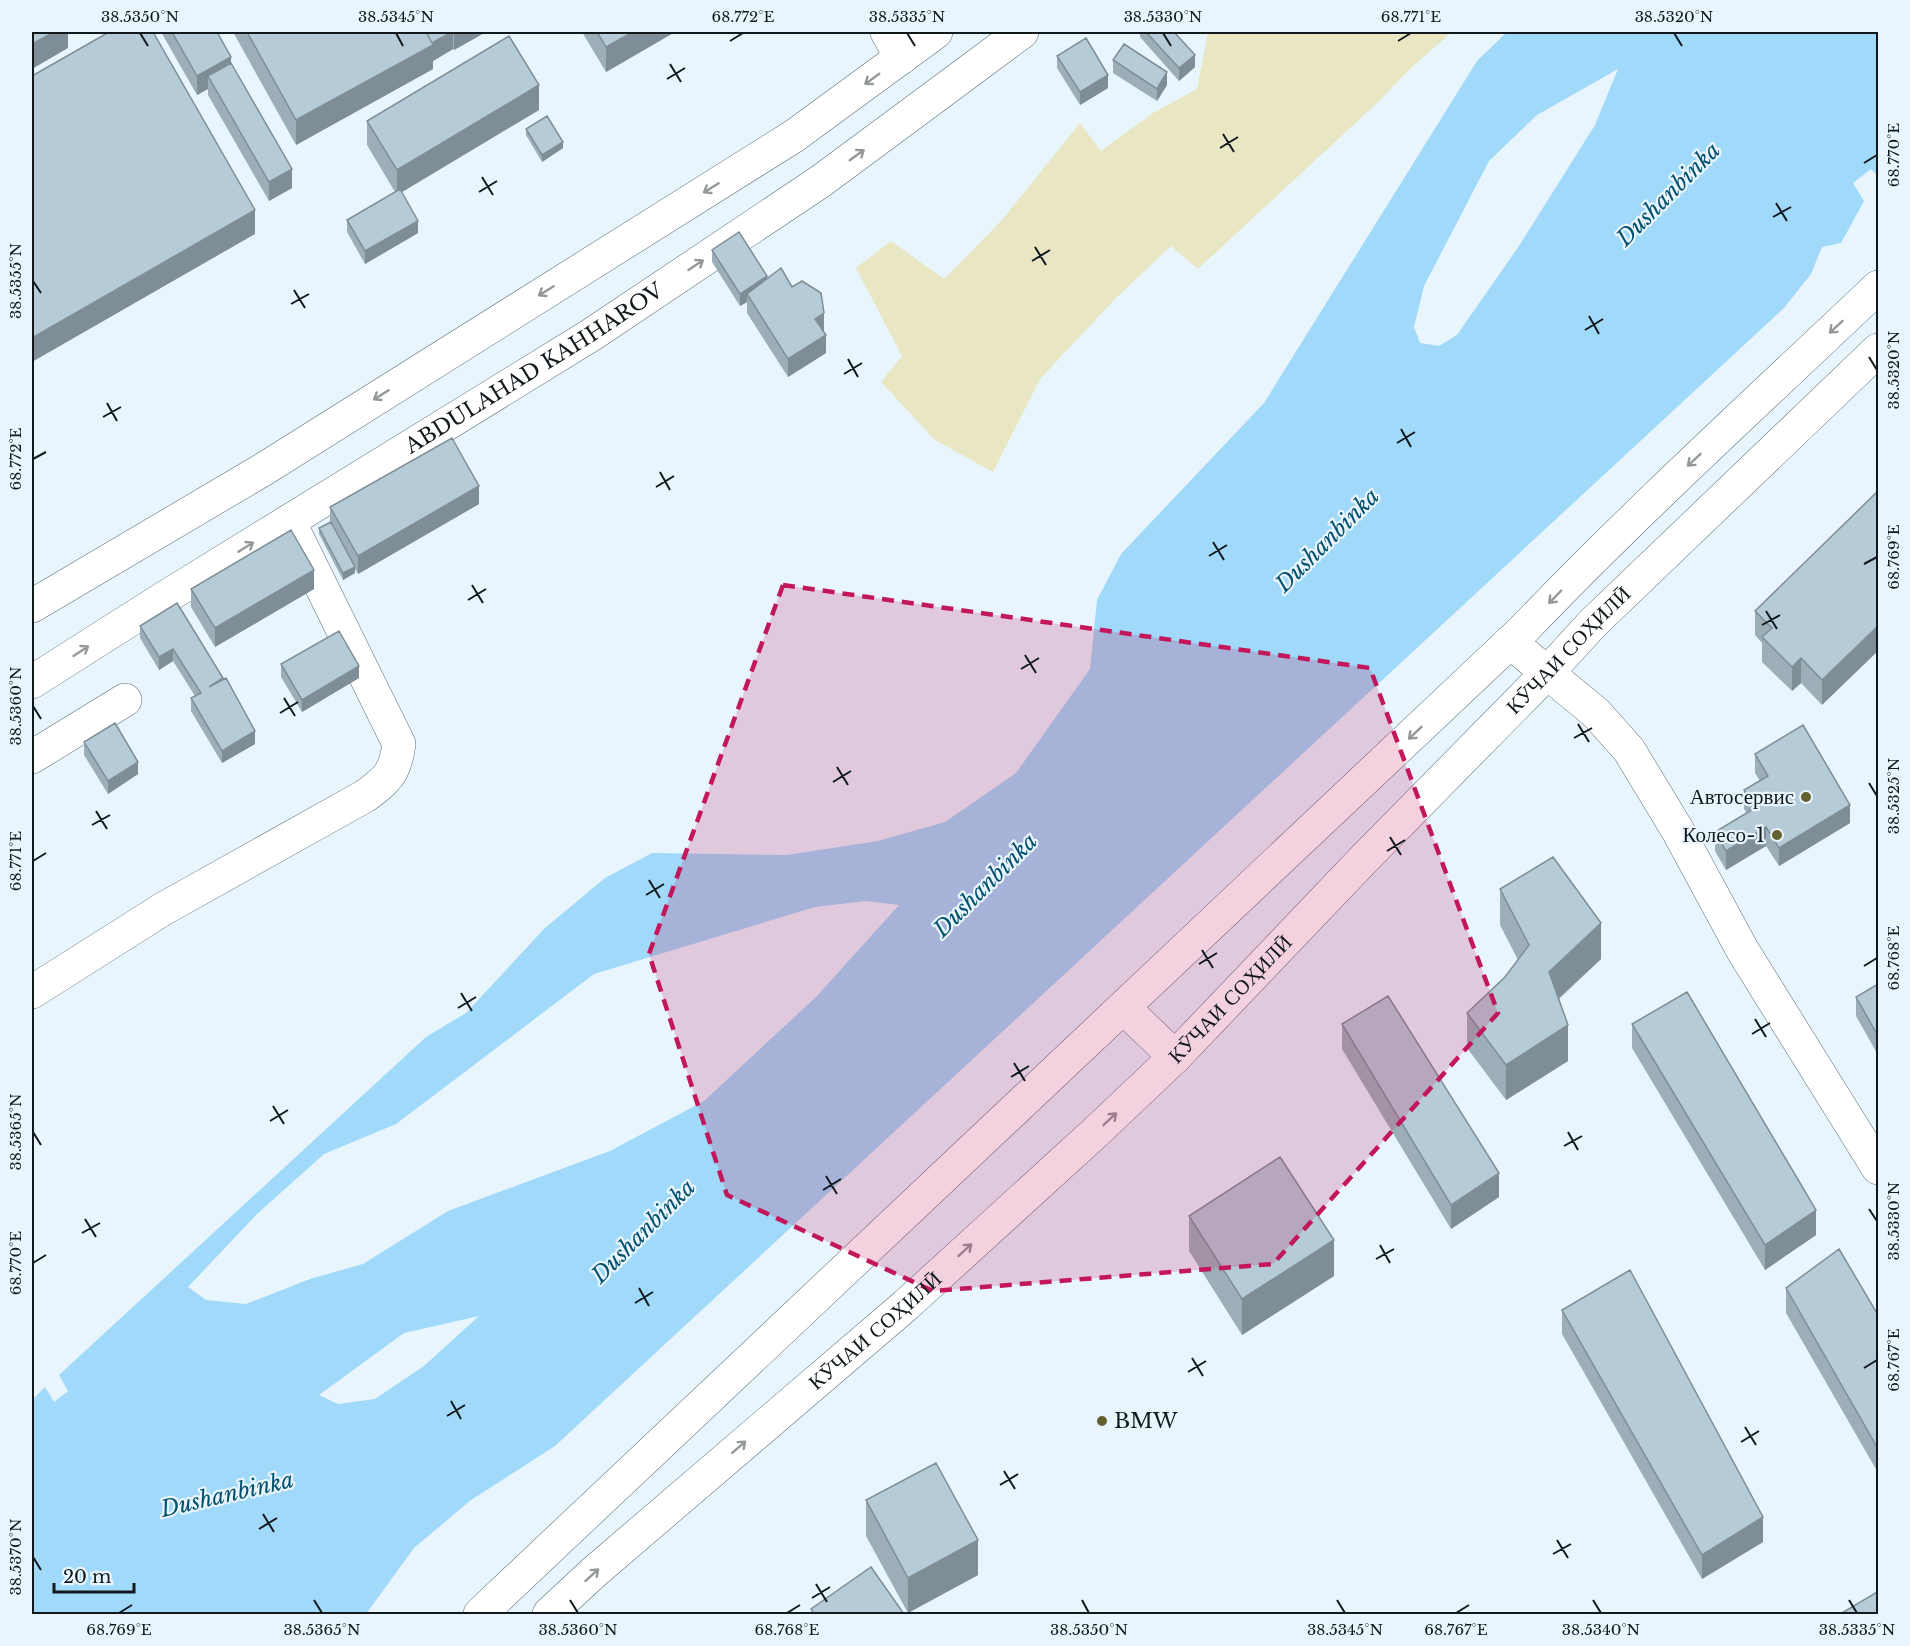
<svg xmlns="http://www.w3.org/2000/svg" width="1910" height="1646" font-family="'Libre Baskerville',serif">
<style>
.green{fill:#e8e6c3}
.water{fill:#a0d9f9;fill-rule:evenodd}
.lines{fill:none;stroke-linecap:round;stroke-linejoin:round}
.minor-casing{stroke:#5a6e79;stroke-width:34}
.major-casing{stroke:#5a6e79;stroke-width:34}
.minor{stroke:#fff;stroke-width:33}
.major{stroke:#fff;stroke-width:33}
.wall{fill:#9cafb9}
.shaded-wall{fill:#7f8e96}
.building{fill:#b5cbd7;stroke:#7f8e96;stroke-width:1.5}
.oneway{stroke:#949899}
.marked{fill:#c2185b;fill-opacity:0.2;stroke:#c2185b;stroke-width:4.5;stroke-dasharray:12 8;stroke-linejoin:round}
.ticks{fill:none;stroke:#11191d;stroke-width:2}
.poi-dot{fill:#64602d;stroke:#e8f5fd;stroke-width:2}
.labels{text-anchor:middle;stroke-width:4.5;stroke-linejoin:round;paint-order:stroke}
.street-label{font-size:21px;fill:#11191d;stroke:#e8f5fd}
.poi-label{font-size:21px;fill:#11191d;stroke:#e8f5fd;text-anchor:end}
.water-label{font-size:22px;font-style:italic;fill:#04506f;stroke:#e8f5fd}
.neatline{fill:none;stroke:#11191d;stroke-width:2}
.ticks-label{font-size:15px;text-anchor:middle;fill:#11191d}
</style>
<rect width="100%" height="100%" fill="#e8f5fd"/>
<!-- green -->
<path class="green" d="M1208 32H1452L1411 68 1378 102 1198 269 1171 246 1115 299 1040 379 993 472 935 440 881 382 902 356 856 268 891 241 944 279 1001 221 1080 123 1101 151 1153 113 1197 89Z"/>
<!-- water -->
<path class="water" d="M1507 32H1878V176L1871 169 1853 183 1864 201 1841 243 1822 247 1811 274 1784 308 555 1446 471 1500 414 1548 366 1614H32V1400L45 1387 54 1402 68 1391 59 1375 426 1037 466 1013 545 928 605 878 652 853 787 855 878 841 945 822 1016 773 1090 669 1097 600 1121 554 1264 403 1477 61ZM1618 69 1595 125 1519 246 1457 335 1439 346 1420 343 1414 327 1424 286 1489 161 1537 115ZM866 901 899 905 817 996 704 1101 610 1151 448 1211 363 1264 310 1279 246 1304 206 1300 188 1287 257 1214 324 1154 396 1124 594 974 815 907ZM479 1316 424 1366 375 1399 338 1404 319 1395 404 1333Z"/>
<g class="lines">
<defs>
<path id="minor" d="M887 32 901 58
M1510 642 1596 713 1629 750 1678 831 1743 951 1878 1168
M32 757 125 700
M32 992 163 909 365 796C388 779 395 773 399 744L289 521"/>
<g id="major">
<path d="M32 606 264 469 794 136 936 32"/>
<path id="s1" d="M32 682 161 600 591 335 821 181 1022 32"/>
<path d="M1124 1008 1175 1057"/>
<path d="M480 1614 1523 630C1637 511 1759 400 1878 287"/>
<path id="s2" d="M549 1614 593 1573 906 1305 1098 1130 1175 1057 1362 861 1548 672 1593 623 1878 350"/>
</g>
</defs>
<!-- minor casing -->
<use href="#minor" class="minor-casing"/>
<!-- major casing -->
<use href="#major" class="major-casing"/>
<!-- minor -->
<use href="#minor" class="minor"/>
<!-- major -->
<use href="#major" class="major"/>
</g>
<!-- wall -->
<path class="wall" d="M161 32H217L231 63 292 188 269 201 208 95V89L197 95Z
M233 32H486L454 50 453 49 433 61V69L296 145Z
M582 32H675L606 72Z
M1140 32H1174L1195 67 1179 81 1140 37Z
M1057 56 1108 88 1080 105 1057 68Z
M1113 60 1167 85 1157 101 1113 73Z
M539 110 402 192 418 233 365 264 347 232V220L395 192 367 145V121Z
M526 129 563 148 542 162 526 135Z
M712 250 767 279 792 287 824 332 826 353 788 377 747 313V302L740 306 712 262Z
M1878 491 1822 705 1801 683 1792 691 1762 662V643L1755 635V611Z
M479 504 358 574 355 569V573L343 580 319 534V528L330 522V507Z
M191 589H314L215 647 191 607Z
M140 626 223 680 255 744 222 763 191 711V698L195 696 173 661 159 670 140 638Z
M281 664 359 678 302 712 281 677Z
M84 742 138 774 108 794 84 755Z
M1755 754 1850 823 1779 866 1766 846 1726 870 1715 851V832L1747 813 1744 809V790L1760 781 1755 773Z
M1500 889 1601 959 1559 999 1568 1061 1506 1100 1467 1048V1013L1505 977 1518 960 1500 925Z
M1878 984V1055L1856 1016V997Z
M1342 1024 1499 1197 1451 1229 1342 1049Z
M1632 1024 1816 1235 1765 1270 1632 1048Z
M1189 1216 1334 1276 1242 1335 1189 1251Z
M1786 1288 1878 1315 1877 1471 1786 1313Z
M1562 1310 1763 1542 1702 1579 1562 1334Z
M866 1500 978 1575 908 1613 866 1536Z"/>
<!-- shaded-wall -->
<path class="shaded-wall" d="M54 32H68V48L32 69V44Z
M452 32H453V49L433 61V69L296 145V120Z
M454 32H486L454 50Z
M633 32H675L606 72V47Z
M1195 55V67L1179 81V68Z
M231 57V76H208V89L197 95V76Z
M1167 72V85L1157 101V89Z
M1108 75V88L1080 105V92Z
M539 85V110L397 195V170Z
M563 142V148L542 162V155Z
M292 169V188L269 201V182Z
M255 210V234L32 362V338Z
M418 221V233L365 264V251Z
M767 276V289L747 294V302L740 306V294Z
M824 313V332L815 319Z
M826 335V353L788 377V359Z
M479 486V504L358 574V556Z
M355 567V573L343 580V573Z
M314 570V589L215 647V628Z
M1878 626V651L1822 705V680Z
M173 649V661L159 670V657Z
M1801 658V683L1792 691V667Z
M359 666V678L302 712V700Z
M255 731V744L222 763V751Z
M138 762V774L108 794V781Z
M1850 805V823L1779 866V848Z
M1766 827V846L1726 870V851Z
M1601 923V959L1549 1007V972Z
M1568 1025V1061L1506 1100V1065Z
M1499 1173V1197L1451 1229V1205Z
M1816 1210V1235L1765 1270V1245Z
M1334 1240V1276L1242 1335V1299Z
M1878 1446V1470L1877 1471V1447Z
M1763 1517V1542L1702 1579V1555Z
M978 1540V1575L908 1613V1578Z"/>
<!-- building -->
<path class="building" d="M32 32H54L32 44Z
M109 32H153L255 210 32 338V76Z
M172 32H217L231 57 197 76Z
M247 32H426L433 45 296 120Z
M426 32H452L432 43Z
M597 32H633L606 47Z
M1146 32H1174L1195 55 1179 68Z
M509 36 539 85 397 170 367 121Z
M1086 38 1108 75 1080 92 1057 56Z
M1124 44 1167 72 1157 89 1113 60Z
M231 63 292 169 269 182 208 76Z
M547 116 563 142 542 155 526 129Z
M400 189 418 221 365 251 347 220Z
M739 232 767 276 740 294 712 250Z
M781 268 792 287 802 281 821 293 824 313 815 319 826 335 788 359 747 294Z
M452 438 479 486 358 556 330 507Z
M1878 491V626L1822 680 1801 658 1792 667 1762 637 1772 628 1755 611Z
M331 522 355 567 343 573 319 528Z
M291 530 314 570 215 628 191 589Z
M177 603 223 678 209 687 226 678 255 731 222 751 191 698 201 693 173 649 159 657 140 626Z
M339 631 359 666 302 700 281 664Z
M115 723 138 762 108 781 84 742Z
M1803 725 1850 805 1779 848 1766 827 1726 851 1715 832 1755 808 1744 790 1768 776 1755 754Z
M1553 857 1601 923 1549 972 1568 1025 1506 1065 1467 1013 1505 977 1529 945 1500 889Z
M1878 984V1036L1856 997Z
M1687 992 1816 1210 1765 1245 1632 1024Z
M1388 996 1499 1173 1451 1205 1342 1024Z
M1280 1157 1334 1240 1242 1299 1189 1216Z
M1839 1249 1878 1315V1446L1877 1447 1786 1288Z
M1630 1270 1763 1517 1702 1555 1562 1310Z
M936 1463 978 1540 908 1578 866 1500Z
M871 1567 904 1614H814L811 1609Z
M1877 1592 1878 1595V1614H1840Z"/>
<!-- one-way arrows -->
<defs><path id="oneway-shaft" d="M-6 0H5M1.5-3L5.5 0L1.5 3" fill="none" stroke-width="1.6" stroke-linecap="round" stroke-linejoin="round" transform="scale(1.5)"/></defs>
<g class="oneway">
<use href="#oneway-shaft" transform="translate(872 79) rotate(144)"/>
<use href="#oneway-shaft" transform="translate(857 155) rotate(-36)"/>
<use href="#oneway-shaft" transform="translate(711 188) rotate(148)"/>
<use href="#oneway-shaft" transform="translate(696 265) rotate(-34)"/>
<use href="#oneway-shaft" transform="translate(546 291) rotate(148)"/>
<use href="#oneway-shaft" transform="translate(1836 327) rotate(137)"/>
<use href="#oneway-shaft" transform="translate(381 395) rotate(148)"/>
<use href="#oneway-shaft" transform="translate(1694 460) rotate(137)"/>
<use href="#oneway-shaft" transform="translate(246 547) rotate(-32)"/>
<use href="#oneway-shaft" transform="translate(1555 597) rotate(134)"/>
<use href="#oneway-shaft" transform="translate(81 651) rotate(-33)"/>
<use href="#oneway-shaft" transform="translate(1415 733) rotate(137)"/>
<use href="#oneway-shaft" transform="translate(1110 1119) rotate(-43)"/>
<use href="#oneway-shaft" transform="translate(965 1250) rotate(-42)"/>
<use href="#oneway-shaft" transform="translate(739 1447) rotate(-41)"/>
<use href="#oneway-shaft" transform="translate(592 1575) rotate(-42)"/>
</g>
<!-- marked area -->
<path class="marked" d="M783 585 1370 668 1498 1013 1273 1264 933 1291 727 1195 649 954Z"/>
<!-- ticks -->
<path class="ticks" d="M140 33 148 46M396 33 403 46M907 33 915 46M1163 33 1171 46M1674 33 1682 46M730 41 743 33M1398 41 1411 33M670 64 681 82M667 79 685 68M1223 134 1234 152M1220 148 1238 137M1864 163 1877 155M482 177 493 195M479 192 497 181M1776 203 1787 221M1773 217 1791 207M1035 247 1046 265M1032 261 1050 250M33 281 41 293M294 290 305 308M291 304 309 294M1589 316 1599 334M1585 330 1603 319M1869 357 1877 370M848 359 858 377M844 374 862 363M107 403 117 421M103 417 121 407M1401 429 1411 447M1397 443 1415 432M33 459 46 452M660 472 670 490M656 487 674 476M1213 542 1224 560M1209 556 1227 545M1864 564 1877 557M472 585 483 603M468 600 486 589M1766 611 1777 629M1762 625 1780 615M1025 655 1036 673M1021 669 1039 658M284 698 295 716M33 706 41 719M280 713 298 702M1578 724 1589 742M1574 738 1592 728M837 767 848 785M833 782 851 771M1869 783 1877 796M96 811 107 829M92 825 110 815M1390 837 1401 855M1387 851 1405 840M33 861 46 853M649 880 660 898M646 895 664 884M1202 950 1213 968M1199 964 1217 953M1864 966 1877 958M461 993 472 1011M458 1008 476 997M1755 1019 1766 1037M1752 1034 1770 1023M1014 1063 1025 1081M1011 1077 1029 1066M273 1106 284 1124M270 1121 288 1110M33 1132 41 1145M1568 1132 1578 1150M1564 1146 1582 1136M826 1176 837 1194M823 1190 841 1179M1869 1209 1877 1221M85 1219 96 1237M82 1233 100 1223M1380 1245 1390 1263M1376 1259 1394 1249M33 1263 46 1255M639 1288 649 1306M635 1303 653 1292M1192 1358 1203 1376M1864 1368 1877 1360M1188 1372 1206 1361M451 1401 461 1419M447 1416 465 1405M1745 1427 1756 1445M1741 1442 1759 1431M1004 1471 1015 1489M1000 1485 1018 1474M263 1514 274 1532M259 1529 277 1518M1557 1540 1568 1558M1553 1554 1571 1544M33 1557 41 1570M816 1584 827 1602M812 1598 830 1587M314 1600 322 1613M570 1600 578 1613M1082 1600 1089 1613M1337 1600 1345 1613M1593 1600 1601 1613M1849 1600 1857 1613M119 1613 132 1605M787 1613 800 1605M1456 1613 1469 1605"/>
<!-- markers -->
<g class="poi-dot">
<circle cx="1806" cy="797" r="6"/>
<circle cx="1777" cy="835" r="6"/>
<circle cx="1102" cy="1421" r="6"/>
</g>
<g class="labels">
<!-- street labels -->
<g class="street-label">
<text dy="7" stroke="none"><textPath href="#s1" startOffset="592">ABDULAHAD KAHHAROV</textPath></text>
<text dy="7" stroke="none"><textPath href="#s2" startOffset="1404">КӮЧАИ СОҲИЛӢ</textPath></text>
<text dy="7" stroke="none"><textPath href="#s2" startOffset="918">КӮЧАИ СОҲИЛӢ</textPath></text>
<text dy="7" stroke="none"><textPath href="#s2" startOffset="432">КӮЧАИ СОҲИЛӢ</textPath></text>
</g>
<!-- poi labels -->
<g class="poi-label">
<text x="1794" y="804">Автосервис</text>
<text x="1765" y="842">Колесо-1</text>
<text x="1114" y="1428" text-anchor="start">BMW</text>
</g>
<!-- water labels -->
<g class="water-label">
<text transform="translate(1668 194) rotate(-45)" y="8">Dushanbinka</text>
<text transform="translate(1327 540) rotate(-45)" y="8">Dushanbinka</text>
<text transform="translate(985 885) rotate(-45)" y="8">Dushanbinka</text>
<text transform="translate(643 1231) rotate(-45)" y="8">Dushanbinka</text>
<text transform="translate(227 1494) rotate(-13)" y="8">Dushanbinka</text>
</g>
</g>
<!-- border -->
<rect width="1910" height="1646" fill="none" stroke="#e8f5fd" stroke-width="66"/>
<!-- scale -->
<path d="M54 1583v9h80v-9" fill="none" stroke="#11191d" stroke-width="3"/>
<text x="63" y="1583" font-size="18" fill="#11191d" stroke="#e8f5fd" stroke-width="4.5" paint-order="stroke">20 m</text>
<rect x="33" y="33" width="1844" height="1580" class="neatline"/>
<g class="ticks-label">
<text x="140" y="22">38.5350°N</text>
<text x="396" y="22">38.5345°N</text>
<text x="743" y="22">68.772°E</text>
<text x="907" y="22">38.5335°N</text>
<text x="1163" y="22">38.5330°N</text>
<text x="1411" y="22">68.771°E</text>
<text x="1674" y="22">38.5320°N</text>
<text transform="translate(1894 155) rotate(-90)" y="5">68.770°E</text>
<text transform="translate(16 281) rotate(-90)" y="5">38.5355°N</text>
<text transform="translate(1894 370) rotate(-90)" y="5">38.5320°N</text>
<text transform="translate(16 459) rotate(-90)" y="5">68.772°E</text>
<text transform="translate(1894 557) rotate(-90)" y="5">68.769°E</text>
<text transform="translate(16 706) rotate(-90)" y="5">38.5360°N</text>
<text transform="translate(1894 796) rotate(-90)" y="5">38.5325°N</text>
<text transform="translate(16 861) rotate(-90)" y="5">68.771°E</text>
<text transform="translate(1894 958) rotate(-90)" y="5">68.768°E</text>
<text transform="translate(16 1132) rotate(-90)" y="5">38.5365°N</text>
<text transform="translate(1894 1221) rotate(-90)" y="5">38.5330°N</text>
<text transform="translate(16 1263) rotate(-90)" y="5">68.770°E</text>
<text transform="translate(1894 1360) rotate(-90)" y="5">68.767°E</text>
<text transform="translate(16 1557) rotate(-90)" y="5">38.5370°N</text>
<text x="119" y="1635">68.769°E</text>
<text x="322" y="1635">38.5365°N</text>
<text x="578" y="1635">38.5360°N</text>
<text x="787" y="1635">68.768°E</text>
<text x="1089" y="1635">38.5350°N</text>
<text x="1345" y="1635">38.5345°N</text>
<text x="1456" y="1635">68.767°E</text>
<text x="1601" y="1635">38.5340°N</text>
<text x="1857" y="1635">38.5335°N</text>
</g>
</svg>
